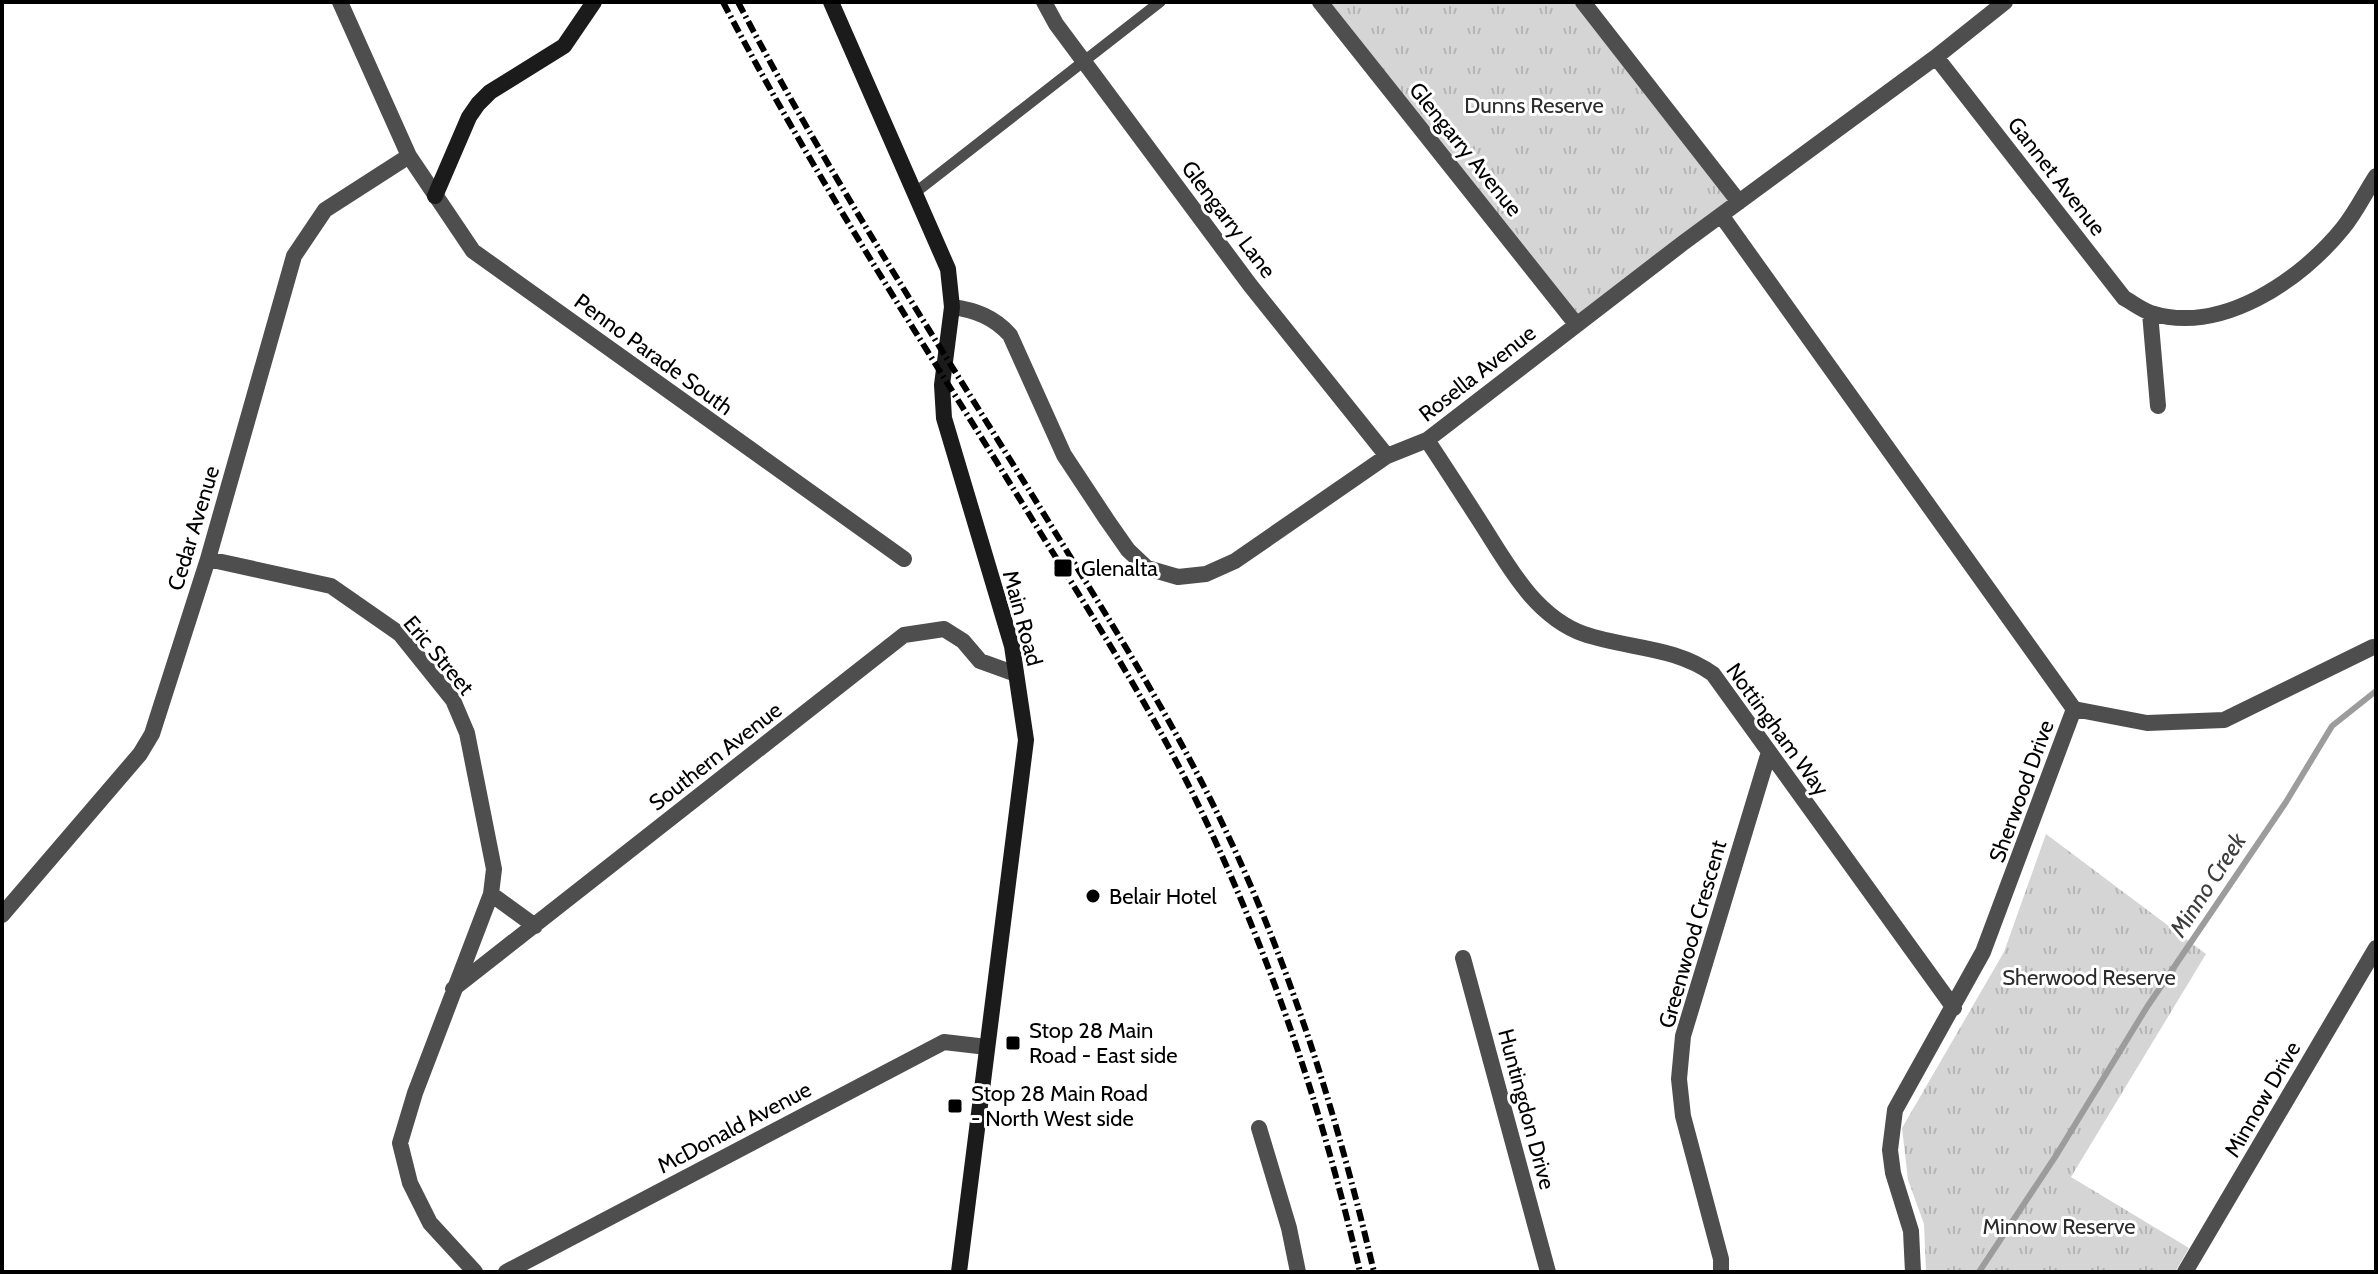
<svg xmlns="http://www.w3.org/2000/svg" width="2378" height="1274" font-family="Cabin,sans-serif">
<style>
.park{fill:url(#park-tufts)}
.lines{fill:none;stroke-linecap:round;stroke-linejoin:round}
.stream{stroke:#9c9c9c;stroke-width:6}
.lane{stroke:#4e4e4e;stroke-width:11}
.street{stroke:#4e4e4e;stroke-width:16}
.secondary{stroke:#1b1b1b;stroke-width:16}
.rail{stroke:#000;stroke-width:6;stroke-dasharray:12 4 2 4;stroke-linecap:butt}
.poi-dot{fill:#000;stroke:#fff;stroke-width:3}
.labels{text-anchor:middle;stroke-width:6;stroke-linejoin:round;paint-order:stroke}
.park-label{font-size:22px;fill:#2c2c2c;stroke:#fff}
.street-label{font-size:22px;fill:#000;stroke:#fff}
.poi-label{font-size:22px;fill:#000;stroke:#fff;text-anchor:start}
.water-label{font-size:24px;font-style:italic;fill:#3d3d3d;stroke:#fff}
</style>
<defs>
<pattern id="park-tufts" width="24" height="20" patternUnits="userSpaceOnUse" patternTransform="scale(2)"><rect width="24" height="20" fill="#d5d5d5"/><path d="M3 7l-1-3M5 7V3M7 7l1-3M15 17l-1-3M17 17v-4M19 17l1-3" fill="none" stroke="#b5b5b5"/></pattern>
</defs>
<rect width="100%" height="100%" fill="#fff"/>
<!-- park -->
<path class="park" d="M1320 2H1583L1739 202 1576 324Z
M2046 834 2206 954 2071 1177 2189 1248 2175 1272H1926L1924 1224 1908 1180 1902 1128 2004 952Z"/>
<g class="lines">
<!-- stream -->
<path class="stream" d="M1979 1272 2057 1154 2147 1007 2286 802 2332 726 2376 691"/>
<!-- lane -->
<path class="lane" d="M916 192 1160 2"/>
<!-- street -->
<path class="street" d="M340 2 409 156 473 251 904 559
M1044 2 1056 24 1250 285 1387 456
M1320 2 1576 324
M1583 2 1739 202
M1936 57 2124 298C2133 303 2142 310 2151 313 2222 335 2301 280 2343 228 2356 212 2365 193 2376 176
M1721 215 2074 709
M952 307C975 310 994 317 1010 335L1064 455 1107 520 1128 550 1147 568 1178 577 1206 574 1235 561 1387 456 1427 440 1683 243 1936 57 2005 2
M2150 313 2158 406
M1427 440C1445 467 1463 495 1481 523 1508 565 1534 616 1584 634 1628 649 1674 646 1713 674L1954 1008
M208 559 331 586 400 634 453 700 467 733 494 869 491 894 535 926
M2074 709 2147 723 2224 720 2373 647
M2 915 140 754 152 734 208 559 294 256 325 210 409 156
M1463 958 1548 1272
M453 989 904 635 944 629 963 641 980 661 1016 674
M1259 1128 1289 1228 1298 1272
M475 1272 430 1223 410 1183 400 1143 415 1093 491 894
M506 1272 944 1042 987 1047
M1721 1272V1259L1683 1116 1679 1079 1683 1036 1769 752
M1913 1272 1911 1231 1893 1173 1890 1150 1895 1110 1983 952 2074 709
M2185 1272 2376 948"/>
<!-- secondary -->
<path class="secondary" d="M831 2 948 269 952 307 942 385 944 418 1012 646 1026 740 959 1272
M435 196 469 117 478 104 490 92 564 46 594 2"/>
<!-- rail -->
<path class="rail" d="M723 2C818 184 932 356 1040 532 1093 617 1147 702 1192 792 1268 947 1321 1104 1360 1272
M738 2C831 180 942 349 1047 519 1100 605 1154 690 1200 779 1281 934 1334 1102 1374 1272"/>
</g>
<!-- markers -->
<g class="poi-dot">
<rect x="1053" y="558" width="20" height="20" rx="4"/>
<circle cx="1093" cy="896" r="8"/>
<rect x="1005" y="1035" width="16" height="16" rx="4"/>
<rect x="947" y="1098" width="16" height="16" rx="4"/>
</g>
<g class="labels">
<!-- park labels -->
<g class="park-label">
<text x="1534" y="113">Dunns Reserve</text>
<text x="2089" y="985">Sherwood Reserve</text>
<text x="2059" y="1234">Minnow Reserve</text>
</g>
<!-- street labels -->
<g class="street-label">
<text transform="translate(1466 149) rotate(51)" y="8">Glengarry Avenue</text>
<text transform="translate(2057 176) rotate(52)" y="8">Gannet Avenue</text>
<text transform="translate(1229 219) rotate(53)" y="8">Glengarry Lane</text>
<text transform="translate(654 354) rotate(36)" y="8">Penno Parade South</text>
<text transform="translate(1477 373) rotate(-38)" y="8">Rosella Avenue</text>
<text transform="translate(193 528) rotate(-73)" y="8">Cedar Avenue</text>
<text transform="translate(1023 618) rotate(75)" y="8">Main Road</text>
<text transform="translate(439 655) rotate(50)" y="8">Eric Street</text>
<text transform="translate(1778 729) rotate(54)" y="8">Nottingham Way</text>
<text transform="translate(715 756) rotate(-38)" y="8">Southern Avenue</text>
<text transform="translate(2021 791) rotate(-70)" y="8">Sherwood Drive</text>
<text transform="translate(1692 934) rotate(-74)" y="8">Greenwood Crescent</text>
<text transform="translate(2262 1099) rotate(-60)" y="8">Minnow Drive</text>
<text transform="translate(1527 1109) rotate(75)" y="8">Huntingdon Drive</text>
<text transform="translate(734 1127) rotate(-28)" y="8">McDonald Avenue</text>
</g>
<!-- poi labels -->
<g class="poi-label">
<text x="1081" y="576">Glenalta</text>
<text x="1109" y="904">Belair Hotel</text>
<text x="1029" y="1038">Stop 28 Main<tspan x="1029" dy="25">Road - East side</tspan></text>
<text x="971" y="1101">Stop 28 Main Road<tspan x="971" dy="25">- North West side</tspan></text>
</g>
<!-- water labels -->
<g class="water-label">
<text transform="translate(2208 885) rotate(-57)" y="8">Minno Creek</text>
</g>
</g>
<!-- border -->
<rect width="2378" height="1274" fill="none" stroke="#000000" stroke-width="8"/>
</svg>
